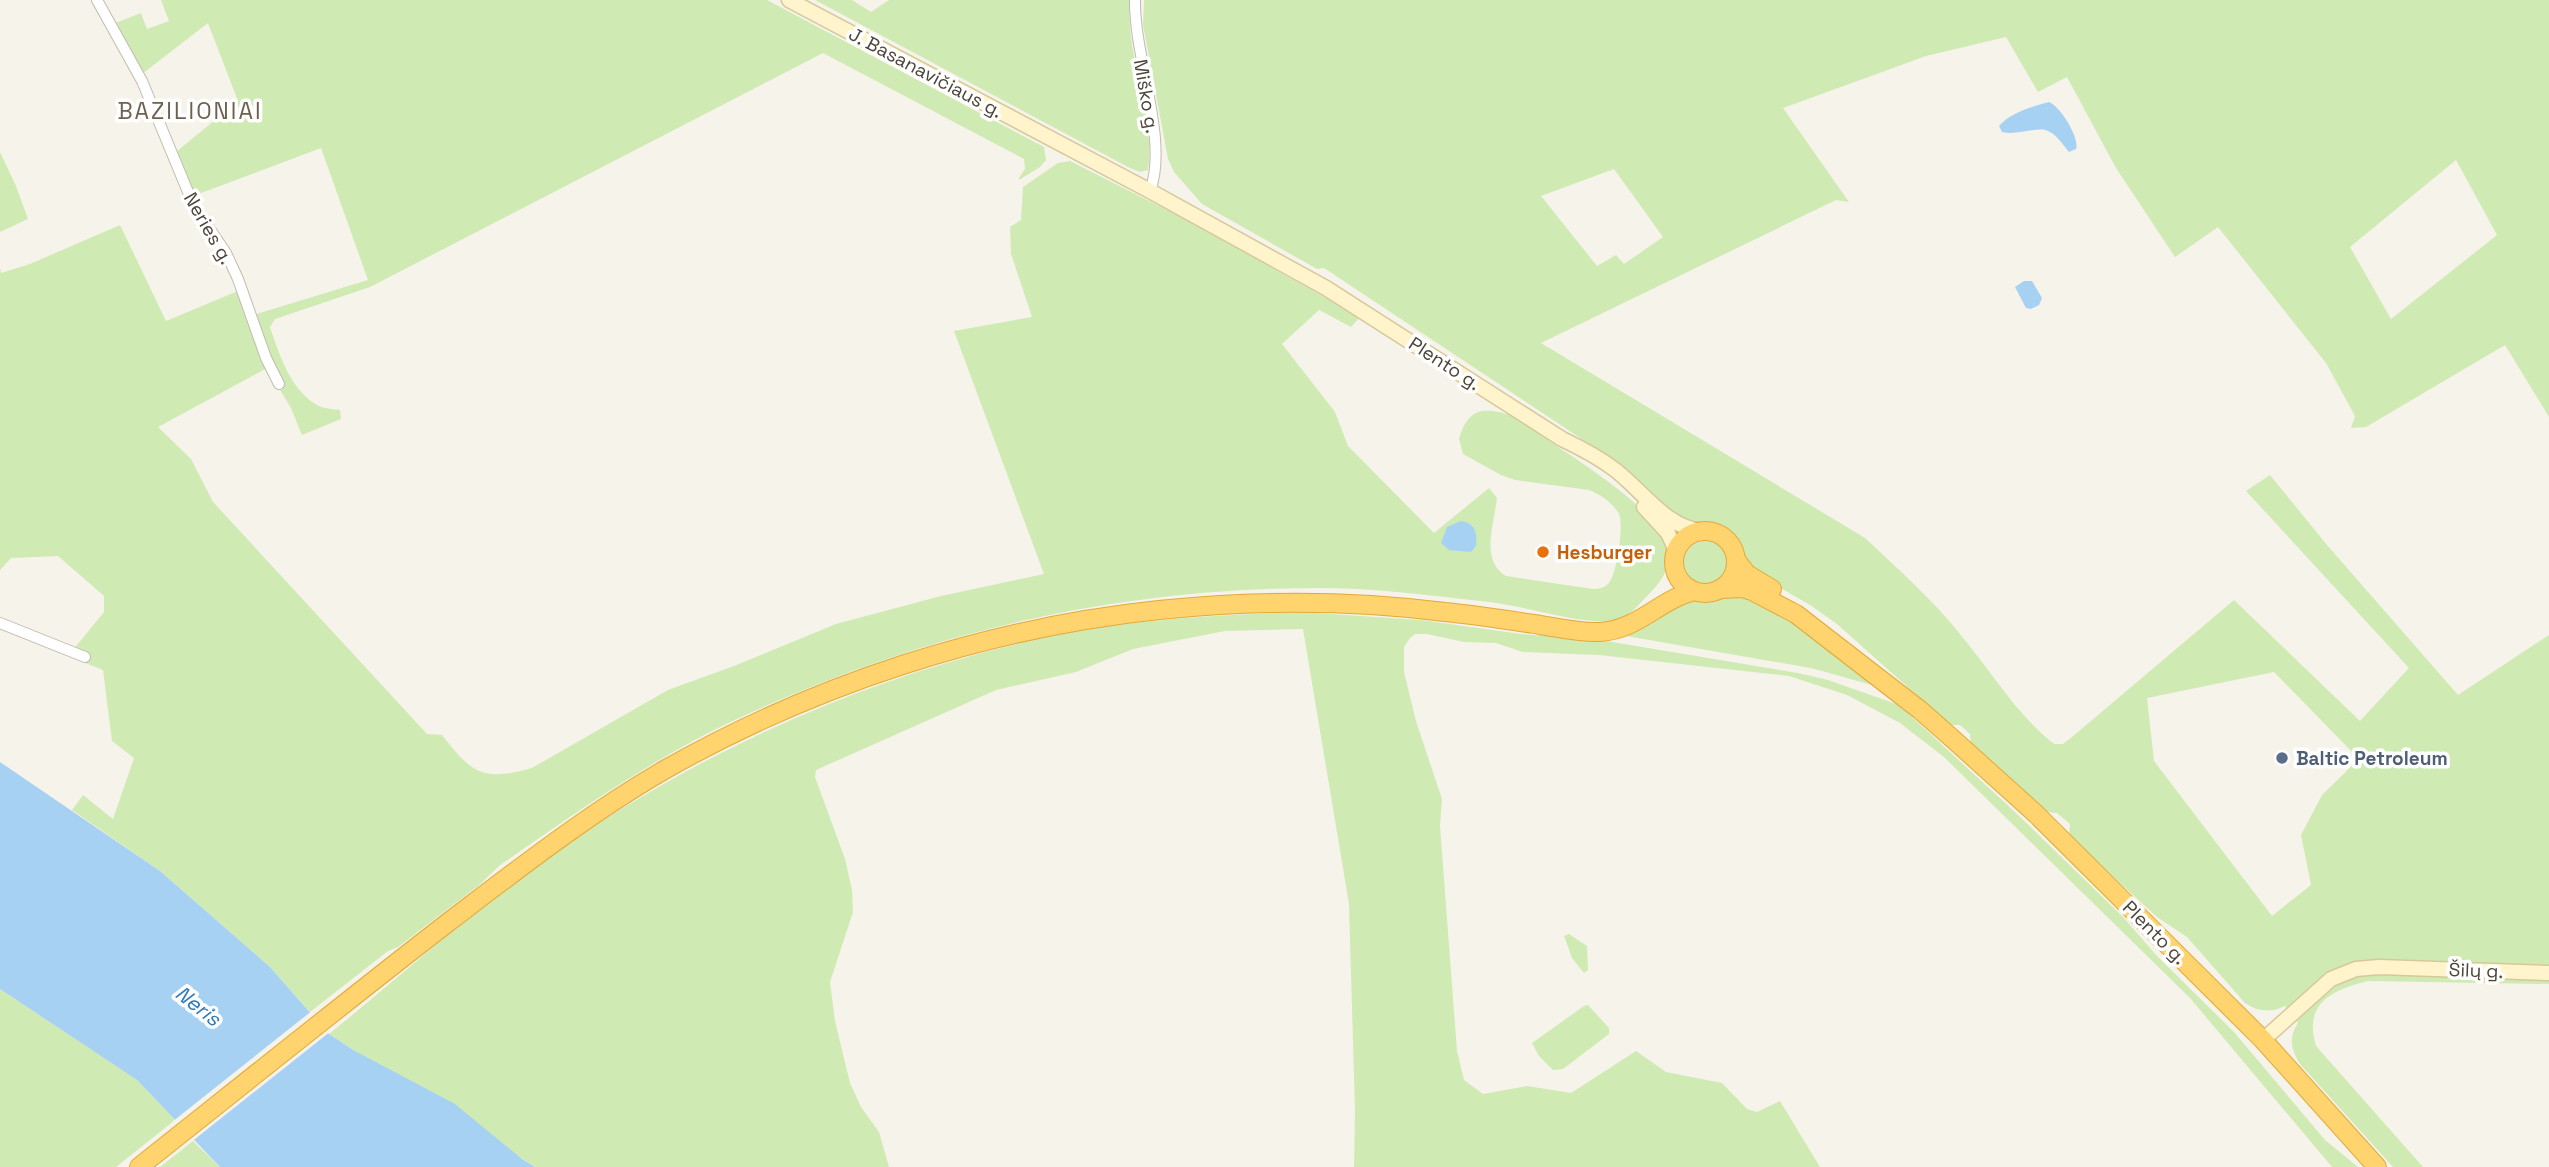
<svg xmlns="http://www.w3.org/2000/svg" width="2549" height="1167" font-family="'Space Grotesk',sans-serif">
<style>
.green{fill:#d0eab4;fill-rule:evenodd}
.water{fill:#a7d1f2}
.pier{fill:#f6f3eb}
.lines{fill:none;stroke-linecap:round;stroke-linejoin:round}
.street-casing{stroke:#c2bbad;stroke-width:12}
.secondary-casing{stroke:#d6c89a;stroke-width:17}
.highway-casing{stroke:#e1a93a;stroke-width:20}
.street{stroke:#fff;stroke-width:10}
.secondary{stroke:#fff4cc;stroke-width:14}
.highway{stroke:#ffd36d;stroke-width:18}
.food-dot{fill:#e8710a;stroke:#fff;stroke-width:2.5}
.service-dot{fill:#5c6f8a;stroke:#fff;stroke-width:2.5}
.labels{text-anchor:middle;stroke-width:7;stroke-linejoin:round;paint-order:stroke}
.street-label{font-size:19px;fill:#4b4438;stroke:#fff}
.food-label{font-size:19px;font-weight:bold;fill:#c56008;stroke:#fff;text-anchor:start}
.service-label{font-size:19px;font-weight:bold;fill:#4e5e75;stroke:#fff;text-anchor:start}
.water-label{font-size:21px;font-style:italic;fill:#2e7aba;stroke:#fff}
.quarter-label{font-size:23px;letter-spacing:2px;fill:#6e624f;stroke:#fff}
</style>
<rect width="100%" height="100%" fill="#f6f3eb"/>
<!-- green -->
<path class="green" d="M161 0H767L1044 147 1046 160 1040 167 1019 180V178L1025 169 1024 159 823 53 370 287 275 319 270 327C279 354 291 392 319 406 325 409 333 409 340 410L341 419 302 435 291 408 267 368 158 427 191 459 213 502 427 734 442 735C472 773 482 782 532 768L668 690 734 666 836 624 941 596 1044 574 954 331 1032 317 1011 254 1010 227 1021 220 1023 187 1058 163 1070 161 1181 217 1360 317 1351 327 1319 310 1282 344 1335 412 1348 446 1434 533 1489 488 1497 498C1494 524 1480 561 1506 576L1593 589C1599 589 1604 588 1608 584 1617 575 1624 526 1619 514 1614 504 1600 494 1589 490L1515 480 1501 475 1463 454 1459 439C1463 426 1468 414 1482 411 1492 410 1504 412 1513 417 1526 423 1539 434 1552 443 1582 463 1657 510 1667 545 1673 564 1663 580 1650 593 1639 604 1629 618 1613 621 1584 625 1524 606 1490 602 1434 596 1376 588 1319 588 1117 588 920 633 737 719 653 758 575 813 499 866L478 886 398 947 388 951 310 1012 270 967 160 871 72 810 83 795 113 819 134 758 112 741 103 670 68 656 104 612V596L58 556 11 558 0 570V268L1 273 30 264 120 225 166 321 238 291 247 317 368 280 321 148 193 196 176 152 238 101 208 23 142 74 113 24 141 13 147 29 169 21Z
M815 0H852L871 12 889 0H1130C1125 57 1156 114 1148 170L1140 172 1128 167Z
M1144 0H2549V417L2505 345 2366 427 2351 428 2355 416 2326 363 2218 227 2175 257 2116 168 2067 77 2038 92 2006 37 1926 56 1783 108 1849 202 1836 200 1541 343 1865 538C1898 569 1932 599 1960 634 1991 671 2016 714 2054 744H2063L2072 737 2234 600 2360 721 2409 668 2246 491 2270 475 2327 545 2458 695 2549 635V984L2368 981C2332 990 2303 1003 2316 1046L2423 1167H2393L2300 1064C2291 1049 2288 1038 2298 1023L2285 1006C2271 1013 2258 1012 2245 1003L2187 937 2157 917 2073 840 2069 836 2070 824 2057 813 2046 812 1971 744 1970 734 1960 725H1950L1837 624 1810 605 1753 572 1747 566 1742 548 1735 537 1725 529 1714 525H1694L1675 516 1621 465 1324 268 1317 269 1202 204 1174 172 1168 159 1143 25ZM2456 160 2497 235 2391 319 2350 247ZM1614 169 1663 237 1624 264 1616 255 1597 266 1541 196ZM2274 672 2359 759 2322 795 2301 835 2311 885 2272 916 2154 761 2147 698Z
M0 152 16 186 28 219 0 232Z
M1684 563a22 22 0 1 1 44 0a22 22 0 1 1-44 0Z
M1738 592 1806 628 1879 687 1811 668 1626 636 1690 598C1709 603 1720 594 1738 592Z
M1300 612 1421 620 1521 634 1600 640 1798 673 1828 680 1899 705 2014 811 2123 917 2156 955 2234 1032 2325 1140 2358 1167H2332L2190 998 1944 757 1900 723 1847 695 1789 676 1599 655 1523 652 1496 643 1464 642 1427 634H1415L1410 638 1404 647V672L1416 721 1442 799 1440 826 1457 1051 1464 1080 1483 1094 1527 1086 1571 1093 1636 1051 1666 1072 1722 1083 1747 1109 1757 1112 1780 1101 1820 1167H1354L1355 1110 1349 904 1303 629 1225 631 1133 649 1076 672 996 690 816 770 815 777 845 859 852 890 853 912 830 982 835 1021 850 1083 861 1107 879 1132 889 1167H535L329 1034C400 977 467 915 541 862 702 748 884 667 1078 631 1151 618 1226 615 1300 612Z
M1569 934 1587 946 1588 970 1584 973 1572 958 1564 936Z
M0 989 137 1080 175 1120 116 1167H0Z
M1588 1005 1609 1028V1034L1563 1069 1553 1070 1539 1056 1532 1043 1584 1006Z
M193 1141 220 1167H160Z"/>
<!-- water -->
<path class="water" d="M2049 102C2060 106 2080 138 2076 149L2069 152C2063 145 2056 134 2048 131 2038 126 2017 136 2002 132L1999 126C2010 113 2033 106 2049 102Z
M2024 281H2032L2042 298 2039 305 2031 309 2026 308 2015 287Z
M1461 521C1476 524 1477 532 1476 546L1471 552 1449 550 1441 543 1447 527Z
M0 762 160 871 270 967 329 1034 355 1051 455 1104 522 1159 535 1167H220L137 1080 0 989Z"/>
<!-- pier -->
<path class="pier" d="M313 1010 331 1031 190 1143 172 1122Z"/>
<g class="lines">
<defs>
<path id="street" d="M97 0 142 81 193 204 226 253 238 279 266 358 279 384
M1135 0C1134 58 1169 140 1150 191
M0 623 85 657"/>
<path id="secondary" d="M789 0 1150 191 1326 288 1562 439C1581 448 1598 457 1614 469 1642 490 1666 528 1702 531
M1644 507 1668 533 1676 551
M2263 1040 2331 979 2356 969 2379 967 2549 973"/>
<path id="highway" d="M1674 562a31 31 0 1 1 62 0a31 31 0 1 1-62 0Z
M1737 561 1747 574 1772 589
M1721 589 1742 588 1752 591 1796 614 1920 710 1954 740 2036 814 2263 1040 2377 1167
M139 1167C241 1086 343 1004 446 924 517 870 588 814 666 769 816 684 987 628 1159 610 1254 600 1350 600 1445 612 1477 615 1508 620 1540 625 1559 628 1580 633 1600 632 1638 630 1659 600 1694 591"/>
</defs>
<!-- street casing -->
<use href="#street" class="street-casing"/>
<!-- secondary casing -->
<use href="#secondary" class="secondary-casing"/>
<!-- highway casing -->
<use href="#highway" class="highway-casing"/>
<!-- street -->
<use href="#street" class="street"/>
<!-- secondary -->
<use href="#secondary" class="secondary"/>
<!-- highway -->
<use href="#highway" class="highway"/>
</g>
<!-- markers -->
<circle class="food-dot" cx="1543" cy="552" r="7"/>
<circle class="service-dot" cx="2282" cy="758" r="7"/>
<g class="labels">
<!-- street labels -->
<g class="street-label">
<text transform="translate(926 72) rotate(28)" y="7">J. Basanavičiaus g.</text>
<text transform="translate(1147 96) rotate(80)" y="7">Miško g.</text>
<text transform="translate(209 228) rotate(60)" y="7">Neries g.</text>
<text transform="translate(1445 363) rotate(33)" y="7">Plento g.</text>
<text transform="translate(2155 932) rotate(45)" y="7">Plento g.</text>
<text transform="translate(2476 970) rotate(2)" y="7">Šilų g.</text>
</g>
<!-- food labels -->
<g class="food-label">
<text x="1557" y="559">Hesburger</text>
</g>
<!-- service labels -->
<g class="service-label">
<text x="2296" y="765">Baltic Petroleum</text>
</g>
<!-- water labels -->
<g class="water-label">
<text transform="translate(198 1006) rotate(38)" y="7">Neris</text>
</g>
<!-- quarter labels -->
<g class="quarter-label">
<text x="190" y="119">BAZILIONIAI</text>
</g>
</g>
</svg>
